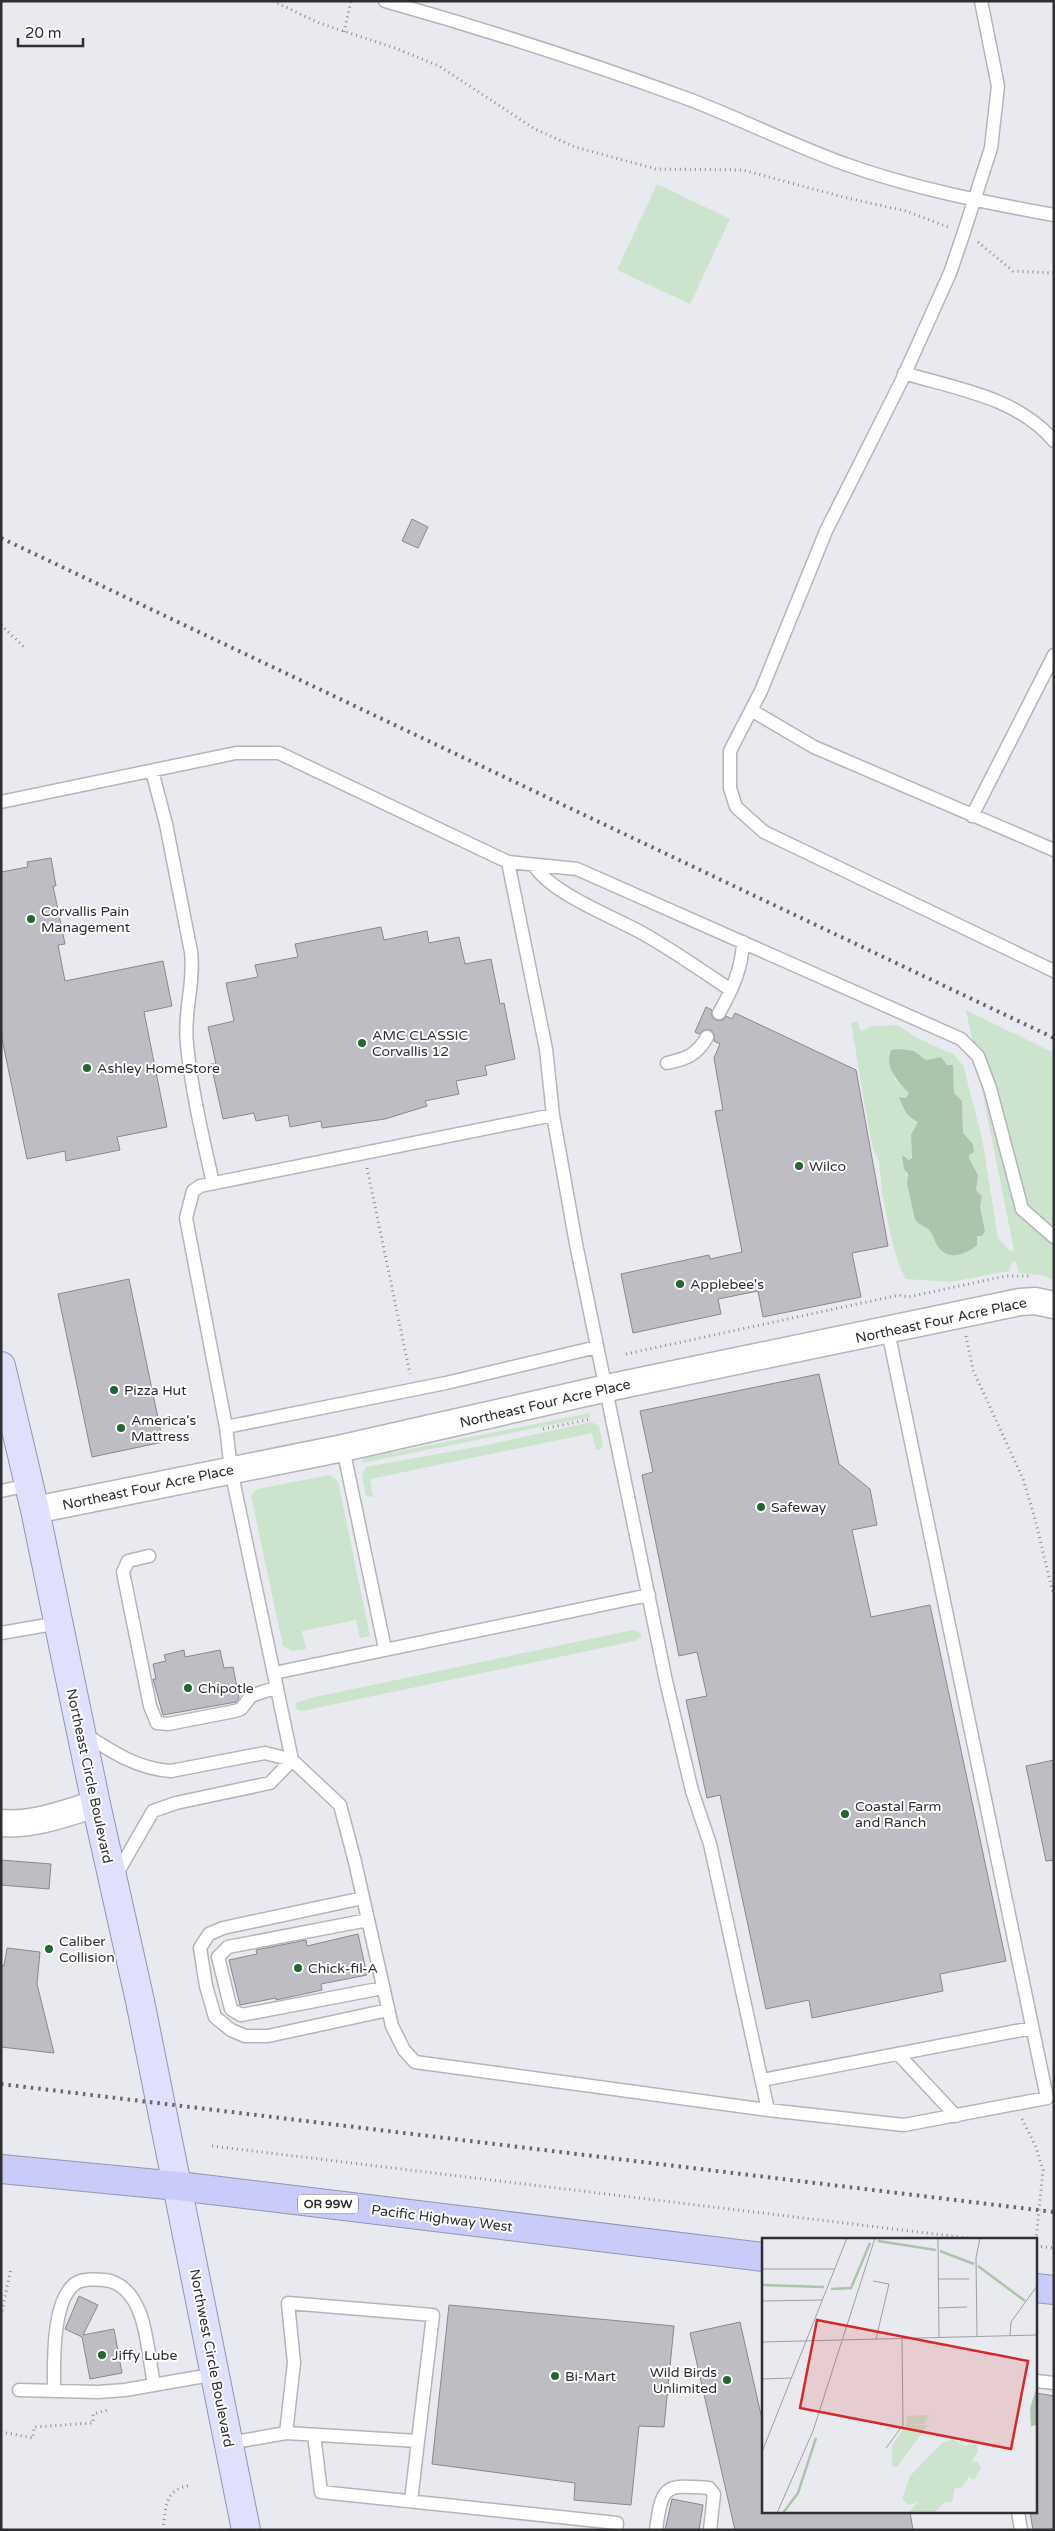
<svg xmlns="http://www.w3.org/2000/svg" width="1055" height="2531" font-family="'Varela Round',sans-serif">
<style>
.green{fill:#cce3cd;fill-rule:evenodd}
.water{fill:#abc4ac}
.building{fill:#bdbdc3;stroke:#88888d}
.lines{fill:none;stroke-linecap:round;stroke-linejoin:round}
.lane-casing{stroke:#b4b5ba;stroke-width:15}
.street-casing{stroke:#b4b5ba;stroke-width:29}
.primary-casing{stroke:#9395b3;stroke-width:30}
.highway-casing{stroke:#9395b3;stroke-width:30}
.path{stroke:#8c8d90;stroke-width:3;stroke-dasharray:1 4;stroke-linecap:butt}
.lane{stroke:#fff;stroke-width:12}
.street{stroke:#fff;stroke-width:26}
.primary{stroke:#dfe0fb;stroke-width:28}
.highway{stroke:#c9ccf9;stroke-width:28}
.rail{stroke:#68686b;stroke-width:4;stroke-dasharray:2.5 5;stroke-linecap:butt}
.poi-dot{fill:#246630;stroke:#fff;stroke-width:2}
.labels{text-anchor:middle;stroke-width:4;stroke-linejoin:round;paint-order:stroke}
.shield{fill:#fff;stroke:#6d6d6f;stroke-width:1}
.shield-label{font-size:12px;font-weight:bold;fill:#2f2f31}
.poi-label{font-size:14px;fill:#2f2f31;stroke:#fff;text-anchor:start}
.street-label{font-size:14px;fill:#2f2f31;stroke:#fff}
.inset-river{fill:none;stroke:#abc4ac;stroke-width:2.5}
.inset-road{fill:none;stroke:#9f9fa3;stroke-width:1}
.view{fill:#d62828;fill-opacity:0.15;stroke:#d62828;stroke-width:2.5}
.inset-edge{fill:none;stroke:#2f2f31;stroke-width:2.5}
</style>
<rect width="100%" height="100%" fill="#e9eaef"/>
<!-- green -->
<path class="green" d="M657 184 730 219 690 304 617 270Z
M966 1010 1054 1053V1280L1041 1275 1019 1273 1016 1261 1012 1263 1009 1271 950 1282 906 1279 899 1265 891 1237 882 1192 879 1161 873 1149 868 1124 851 1023 857 1021 861 1031 872 1026 897 1025 921 1040 953 1054 963 1065 982 1138 998 1238 1010 1251 1014 1250ZM914 1051 926 1060 940 1057 947 1065H953L954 1094 962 1101 963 1133 969 1158 978 1175 976 1190 982 1196 980 1207 985 1231 976 1236 977 1244C967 1254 948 1261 939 1247 935 1242 934 1234 929 1229 927 1227 922 1226 919 1224L902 1156 910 1160 912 1157 911 1135 918 1122 910 1119 901 1096 906 1098 909 1093 894 1078 889 1053Z
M590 1413V1417L362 1463 365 1458Z
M591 1422 599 1426 603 1445 601 1449 596 1450 592 1433 583 1435 370 1479 373 1497 366 1496 362 1475 366 1467 487 1445Z
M330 1475 338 1481 370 1636 360 1638 356 1620 302 1631 306 1649 292 1651 283 1646 251 1496 257 1489Z
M633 1630 641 1633V1637L635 1641 302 1711 297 1710 295 1703 315 1697Z"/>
<!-- water -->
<path class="water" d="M899 1049 914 1051 926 1060 941 1057 947 1065H953L954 1093 962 1101 963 1133 973 1144 974 1152 969 1155V1158L978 1175 976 1190 982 1196 980 1207 985 1231 982 1236H977V1245C967 1254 949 1261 939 1248 935 1243 934 1236 930 1231 926 1226 919 1226 915 1219L907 1183 908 1174 904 1169 902 1155 909 1160 912 1158 911 1135 918 1122C906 1117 904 1109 899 1097L906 1098 909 1093C898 1082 884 1067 891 1050Z"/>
<!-- building -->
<path class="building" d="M412 519 428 527 418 548 402 541Z
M51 858 56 886H53L65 944 58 945 65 981 163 961 172 1006 144 1012 167 1127 117 1137 120 1150 66 1161 65 1151 27 1159 1 1034V872L28 867 27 862Z
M381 927 384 940 427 931 429 943 459 937 465 964 491 959 500 1004 504 1003 515 1059 485 1066 487 1075 456 1081 459 1094 425 1101 427 1106 385 1119 322 1128 321 1121 290 1127 288 1115 256 1121 254 1113 223 1119 211 1064H216L208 1027 234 1021 226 983 258 977 255 965 298 957 295 944Z
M706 1007 712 1010V1017L716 1020H723L726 1016 732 1019 735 1013 856 1070 888 1246 852 1253 861 1297 763 1317 758 1291 718 1299 721 1314 633 1333 621 1274 709 1255 710 1259 742 1252 715 1111 723 1110 714 1058 720 1044 714 1041V1034L711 1030H704L699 1034 695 1032Z
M129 1279 163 1442 92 1457 58 1294Z
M819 1374 839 1464 870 1489 877 1525 852 1530 871 1617 930 1605 1006 1961 940 1974 943 1991 812 2018 809 2000 766 2009 720 1795 707 1798 686 1700 707 1696 697 1652 679 1656 642 1475 653 1472 640 1411Z
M184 1650 185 1657 220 1650 224 1668 233 1667 239 1698 236 1702 163 1715 153 1679H156L153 1664 166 1661 164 1655Z
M1054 1760V1860L1046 1861 1026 1766Z
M1 1860 51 1864 49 1889 1 1885Z
M358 1934 367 1975 321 1984 322 1990 276 2000V1998L240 2005 229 1960 257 1954 256 1950 306 1940 307 1946Z
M7 1948 40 1952 37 1984 54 2053 1 2047V1965L4 1966Z
M79 2296 98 2305 83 2335 114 2329 122 2373 90 2379 82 2337 65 2329Z
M449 2305 674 2326 664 2427 639 2426 631 2505 574 2500 575 2483 432 2464Z
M740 2322 764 2428V2512H910L913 2530H735L690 2333Z
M1036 2393 1054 2396V2530H1033L1030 2512H1036Z
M672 2499 703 2505 699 2530H665Z"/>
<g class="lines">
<defs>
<path id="lane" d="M385 1C488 30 590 63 691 100 743 120 792 145 845 164 912 188 983 202 1054 215
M981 1 998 86 991 148 963 235 950 273 901 382 826 531 761 691 730 751V788L736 807 764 832 1054 971
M904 373C956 389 1017 397 1054 441
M751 710 814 747 1054 850
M152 771 166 824 191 952C195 983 183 1013 187 1044 191 1088 203 1139 213 1183
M1 802 236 753H279L508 862 577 869 961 1039 978 1056 990 1088 1022 1209 1054 1237
M972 816 1054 655
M508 862 546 1049 553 1115
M534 865C550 893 614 917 644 934 674 951 702 971 731 990
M719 1013C732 990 742 969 743 942
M667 1063C686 1059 697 1055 707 1037
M553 1115 576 1244 666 1681 692 1791 710 1844 768 2110 415 2062 404 2050 392 2026 355 1862 340 1805 292 1760 231 1470 226 1427 186 1218 193 1191 200 1186Z
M226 1427 446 1383 597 1347
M343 1448 385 1649
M1 1491 29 1485
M149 1556 128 1561 123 1572 150 1706 157 1723 168 1724 235 1711 241 1709 251 1696 277 1687
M1 1633 59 1623
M274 1673 649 1595
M83 1733C111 1751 137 1769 171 1771L265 1753 292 1760 270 1783 176 1803 153 1811 115 1877
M363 1898 223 1928 209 1934 200 1948 206 1986 215 2017 231 2030 245 2036H268L388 2010
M368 1920 228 1947 218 1957 231 2009 241 2015 383 1988
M898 2054 956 2116
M762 2080 1032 2028
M768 2110 904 2125 1047 2098 888 1331
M288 2303 433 2315 418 2441 286 2433 294 2363Z
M1036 2381 1054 2383
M19 2390 98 2392 125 2390 216 2374
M54 2390C54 2365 51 2296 78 2282 84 2279 97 2279 104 2280 121 2281 133 2296 139 2311 147 2328 150 2365 154 2385
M314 2435 321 2492 617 2523 616 2530
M229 2443 286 2433
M411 2501 418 2441
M1018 2512 1021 2530
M656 2530C662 2484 665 2485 709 2488L714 2494 710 2530"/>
<path id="street" d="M35 1510 343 1448 607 1388 1020 1302 1035 1301 1054 1305
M1 1823C34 1826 65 1813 96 1804"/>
<path id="primary" d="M1 1366 35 1510 96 1804 140 2001 246 2530"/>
<path id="highway" d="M1 2169 178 2186 764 2257
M1036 2288 1054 2290"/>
</defs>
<!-- lane casing -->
<use href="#lane" class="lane-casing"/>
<!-- street casing -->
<use href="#street" class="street-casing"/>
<!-- primary casing -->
<use href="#primary" class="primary-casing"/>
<!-- highway casing -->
<use href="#highway" class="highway-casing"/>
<!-- path -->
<path class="path" d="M273 1 319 23 395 48 439 66 535 129 575 147 656 169 743 170 843 197 906 211 948 227
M344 32 351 1
M978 242 1013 271 1054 273
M1 625 24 647
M367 1168 410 1374
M966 1336 973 1370 1023 1479 1035 1519 1054 1597
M626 1354 899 1295 908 1297 1006 1276H1029
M543 1429 591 1419
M1022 2119 1036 2147 1043 2170 1036 2241
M212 2146 984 2240
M1036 2246 1054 2248
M1 2316 11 2268
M1 2432 33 2438 34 2427 93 2423V2414L108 2410
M163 2530C166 2506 164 2490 191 2485"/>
<!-- lane -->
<use href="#lane" class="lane"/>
<!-- street -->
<use href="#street" class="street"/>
<!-- primary -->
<use href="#primary" class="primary"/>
<!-- highway -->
<use href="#highway" class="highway"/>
<!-- rail -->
<path class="rail" d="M1 538 1054 1038
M1 2084 1054 2212"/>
</g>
<!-- markers -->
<g class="poi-dot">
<circle cx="31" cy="919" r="5"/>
<circle cx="362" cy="1043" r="5"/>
<circle cx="87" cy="1068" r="5"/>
<circle cx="799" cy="1166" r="5"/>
<circle cx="680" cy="1284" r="5"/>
<circle cx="114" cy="1390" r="5"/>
<circle cx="121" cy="1428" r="5"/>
<circle cx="761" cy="1507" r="5"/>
<circle cx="188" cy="1688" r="5"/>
<circle cx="845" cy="1814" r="5"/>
<circle cx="49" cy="1949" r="5"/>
<circle cx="298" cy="1968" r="5"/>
<circle cx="102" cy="2355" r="5"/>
<circle cx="555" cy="2376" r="5"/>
<circle cx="727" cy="2380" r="5"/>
</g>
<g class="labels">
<!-- shield labels -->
<rect class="shield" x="298" y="2194.5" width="60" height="19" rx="4"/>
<g class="shield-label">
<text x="328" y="2208">OR 99W</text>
</g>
<!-- poi labels -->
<g class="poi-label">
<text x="41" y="916">Corvallis Pain<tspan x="41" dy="16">Management</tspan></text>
<text x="372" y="1040">AMC CLASSIC<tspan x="372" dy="16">Corvallis 12</tspan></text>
<text x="97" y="1073">Ashley HomeStore</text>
<text x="809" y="1171">Wilco</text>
<text x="690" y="1289">Applebee's</text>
<text x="124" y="1395">Pizza Hut</text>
<text x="131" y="1425">America's<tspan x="131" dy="16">Mattress</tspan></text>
<text x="771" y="1512">Safeway</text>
<text x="198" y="1693">Chipotle</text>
<text x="855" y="1811">Coastal Farm<tspan x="855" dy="16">and Ranch</tspan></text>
<text x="59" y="1946">Caliber<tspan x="59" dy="16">Collision</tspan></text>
<text x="308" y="1973">Chick-fil-A</text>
<text x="112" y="2360">Jiffy Lube</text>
<text x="717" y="2377" text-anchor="end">Wild Birds<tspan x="717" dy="16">Unlimited</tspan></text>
<text x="565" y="2381">Bi-Mart</text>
</g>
<!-- street labels -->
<g class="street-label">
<text transform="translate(941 1320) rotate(-12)" y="5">Northeast Four Acre Place</text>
<text transform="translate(545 1403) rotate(-13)" y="5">Northeast Four Acre Place</text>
<text transform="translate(148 1487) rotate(-12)" y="5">Northeast Four Acre Place</text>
<text transform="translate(90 1776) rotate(78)" y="5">Northeast Circle Boulevard</text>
<text transform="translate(442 2218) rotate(7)" y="5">Pacific Highway West</text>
<text transform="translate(212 2358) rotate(79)" y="5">Northwest Circle Boulevard</text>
</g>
</g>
<!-- overview -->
<g transform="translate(762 2238)">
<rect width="275" height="275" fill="#e9eaef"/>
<path d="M167 177 162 186 146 187H166L135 229H130V207L144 187 145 178ZM191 201 203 208 214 206 216 213 210 224 215 223 219 230 212 242 207 239 200 249 193 250 190 264H183L172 275H146L156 264 147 267 140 261 148 238 179 206Z" fill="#cce3cd"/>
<path d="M275 149V187L269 188 268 170Z" fill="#abc4ac"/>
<path class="inset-river" d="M116 3 174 12M178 13 212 26M216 28 263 63M0 47 62 49M69 51 89 50 108 5M21 275 36 255 54 200"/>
<path class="inset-road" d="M176 0 177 100M0 31H73M176 41H207M111 43 127 46 114 101M0 63 61 62M176 70 205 69M248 98 249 84 275 48M215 99 214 20 218 0M0 104 275 97M0 141 29 140M124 210 141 187 140 101M0 214 85 0M15 275 51 193 113 0"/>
<path class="view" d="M55 82 266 123 249 211 38 170Z"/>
<rect width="275" height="275" class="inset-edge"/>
</g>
<!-- border -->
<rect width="1055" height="2531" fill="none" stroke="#2f2f31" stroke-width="5"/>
<!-- scale -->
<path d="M18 38v8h65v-8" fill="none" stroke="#2f2f31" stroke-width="2.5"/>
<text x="25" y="38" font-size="15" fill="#2f2f31" stroke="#ffffff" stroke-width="4" paint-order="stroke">20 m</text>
</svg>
